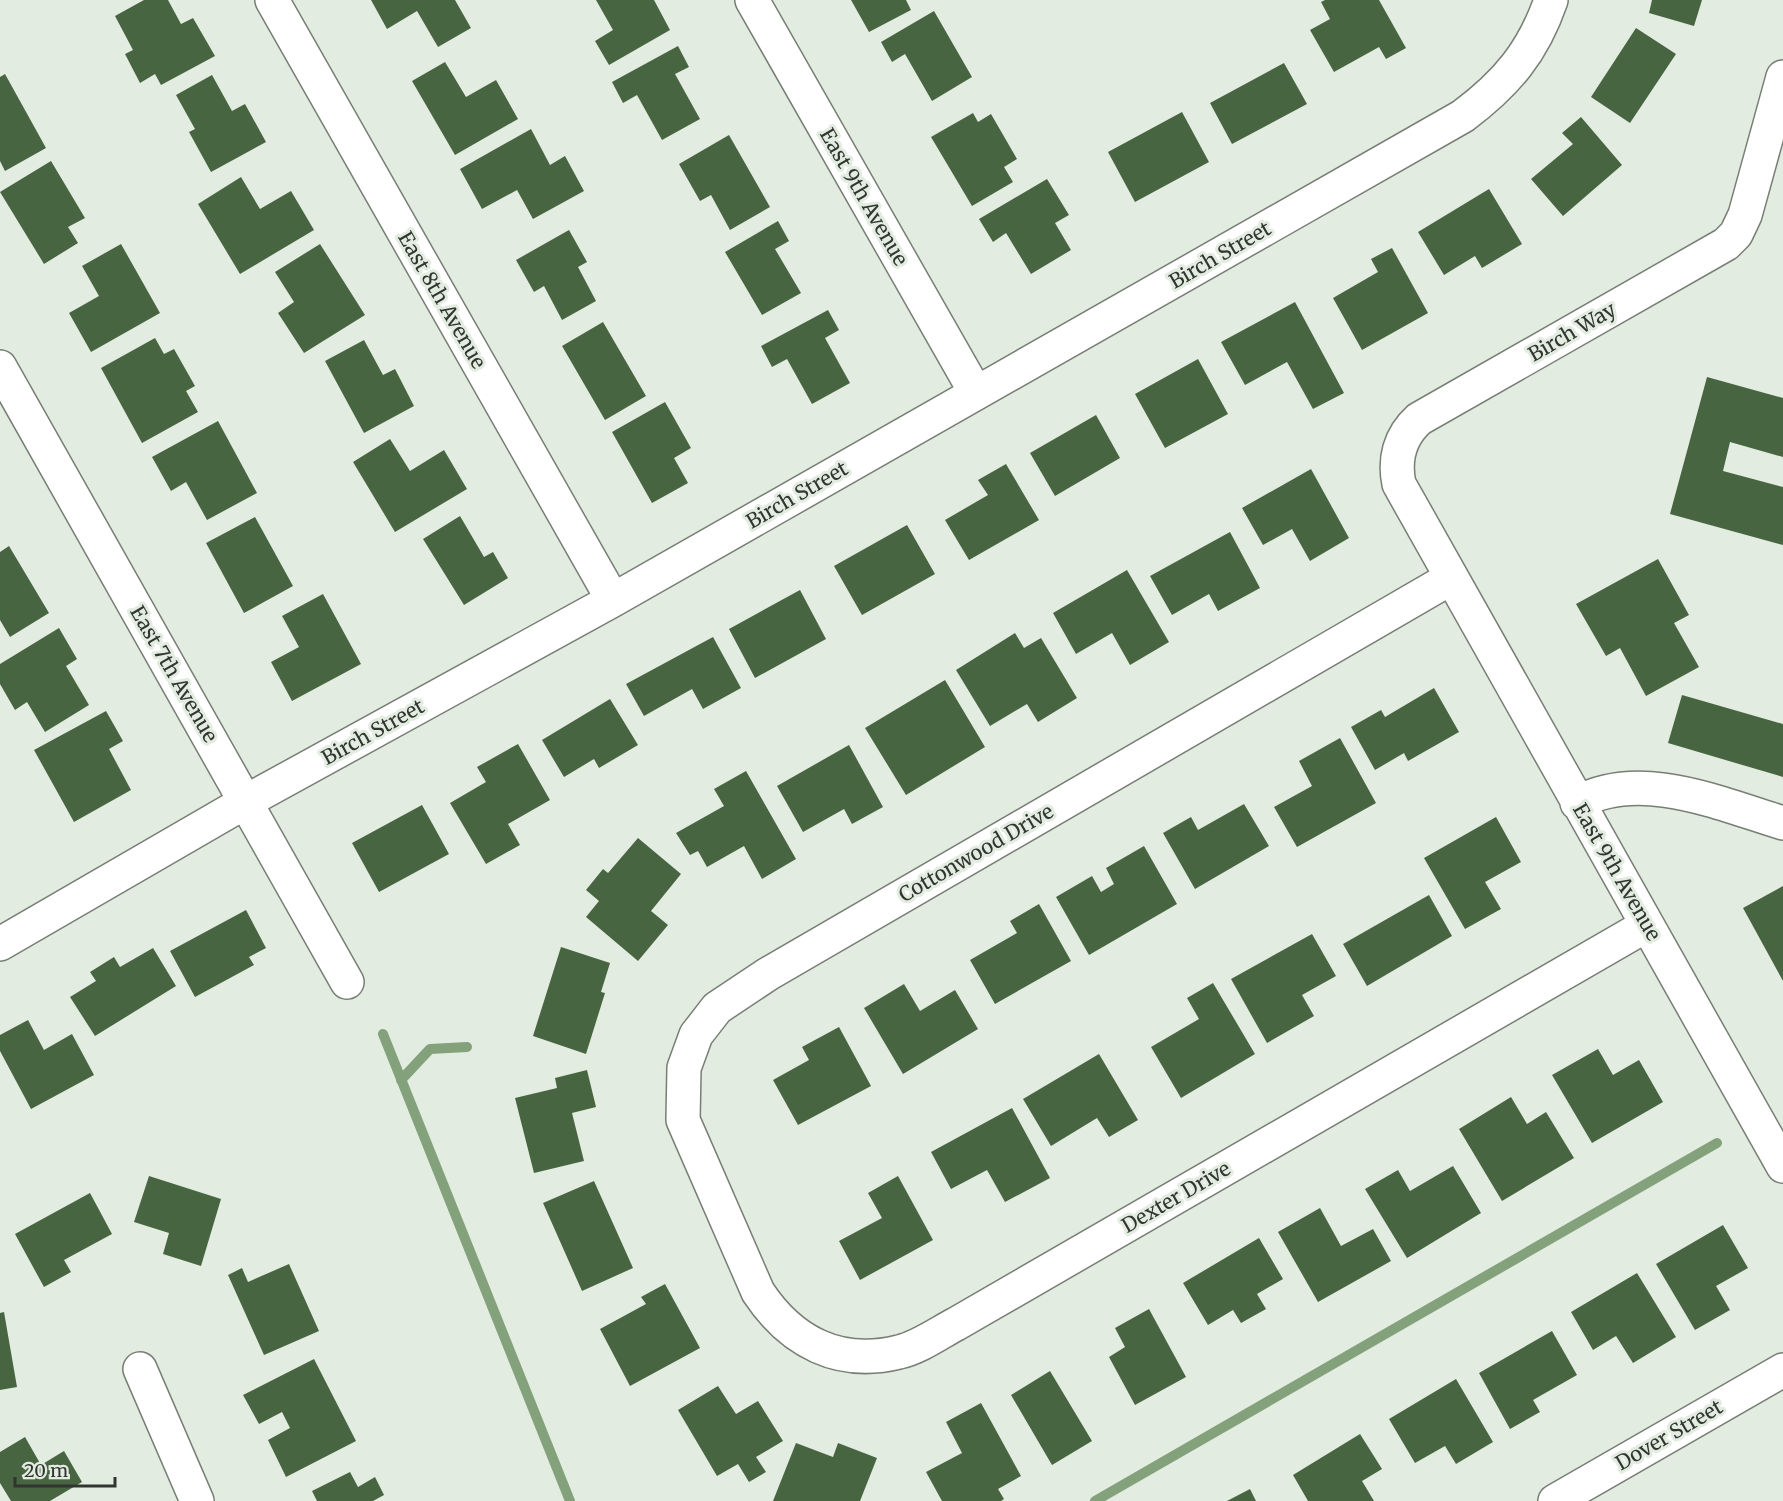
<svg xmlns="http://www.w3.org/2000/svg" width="1783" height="1501" font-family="Merriweather,serif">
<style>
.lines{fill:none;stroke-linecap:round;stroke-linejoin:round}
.stream{stroke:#83a27b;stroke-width:10}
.building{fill:#486541}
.minor-casing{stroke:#777f75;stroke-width:36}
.minor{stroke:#fff;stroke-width:33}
.labels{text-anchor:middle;stroke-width:6;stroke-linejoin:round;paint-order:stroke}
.street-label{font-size:20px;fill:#313530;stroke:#e3ece0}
</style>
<rect width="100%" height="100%" fill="#e3ece0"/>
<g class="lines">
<!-- stream -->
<path class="stream" d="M383 1034 570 1501
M401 1080 430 1049 467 1047
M1095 1501 1717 1143"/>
</g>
<!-- building -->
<path class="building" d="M144 0H168L181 24 193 18 215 56 161 85 155 74 140 83 125 54 133 50 115 16Z
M371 0H455L471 28 438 47 417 11 387 29Z
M596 0H654L670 30 609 65 595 41 613 30Z
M851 0H906L911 10 869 32Z
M1325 0H1379L1406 48 1386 59 1379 47 1334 72 1310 30 1330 19 1321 2Z
M1652 0H1702L1694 26 1649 13Z
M934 11 972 77 932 101 905 54 892 62 881 42Z
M1636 28 1676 54 1630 123 1591 97Z
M678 46 689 67 675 74 700 119 662 140 637 95 623 103 612 82Z
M445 62 466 97 496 80 518 119 455 155 412 81Z
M1284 63 1307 104 1232 144 1210 103Z
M5 74 46 148 5 171 0 161V77Z
M212 75 232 111 245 104 266 142 211 172 189 132 195 129 176 95Z
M1182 112 1209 162 1135 202 1108 152Z
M973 113 978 122 991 114 1017 159 1004 167 1013 182 972 206 931 137Z
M1581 117 1622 165 1563 216 1531 179 1573 144 1562 133Z
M531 129 550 165 565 156 584 191 533 219 517 190 482 209 460 169Z
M729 135 770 207 730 230 711 195 700 201 679 164Z
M51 161 85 218 68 227 78 243 44 264 0 192Z
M241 177 260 209 291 191 314 230 240 274 198 204Z
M1047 179 1069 215 1055 223 1071 250 1031 274 1006 233 993 242 979 219Z
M1489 189 1522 244 1482 268 1475 256 1444 275 1418 232Z
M778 221 789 241 775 249 801 293 762 315 725 252Z
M569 230 587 262 578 267 596 301 562 320 544 286 534 292 516 260Z
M121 244 160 313 91 352 69 313 99 296 82 266Z
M320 244 365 315 304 353 278 313 294 302 275 272Z
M1392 248 1428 313 1362 350 1333 298 1378 272 1371 259Z
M1295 302 1344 393 1313 409 1287 362 1245 385 1221 342Z
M828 310 839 330 825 338 850 383 812 404 787 359 772 367 761 346Z
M603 322 646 396 605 420 562 346Z
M155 338 164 354 174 349 195 386 186 391 198 412 142 443 101 368Z
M364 340 383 375 395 369 414 406 364 433 325 361Z
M1198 359 1228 414 1165 448 1135 394Z
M1707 377 1783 398V457L1730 442 1723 471 1783 487V545L1670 514Z
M665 402 691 448 674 458 688 483 652 503 612 432Z
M1096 415 1120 458 1055 496 1030 453Z
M218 421 257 493 207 520 186 482 171 491 152 457Z
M390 439 410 471 444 450 467 489 395 532 353 462Z
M1006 464 1039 520 969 560 945 520 988 495 978 480Z
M1311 469 1349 538 1310 561 1292 529 1263 545 1242 508Z
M460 516 484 557 493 552 508 578 464 605 423 539Z
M255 517 293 586 244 613 206 543Z
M907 525 935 574 862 615 834 566Z
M1230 532 1260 588 1218 611 1209 594 1172 615 1150 576Z
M9 546 49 613 10 637 0 620V552Z
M1658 559 1689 615 1674 623 1699 667 1646 696 1620 648 1606 656 1576 604Z
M1127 570 1169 642 1130 665 1112 633 1076 654 1053 613Z
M800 590 826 639 755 678 729 629Z
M323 594 361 664 292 701 271 662 299 647 282 616Z
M59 628 77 659 66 666 89 705 45 732 27 702 15 710 0 684V664Z
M1015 633 1024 648 1041 638 1077 698 1038 722 1027 704 990 726 956 670Z
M713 637 741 688 703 709 692 689 644 716 626 684Z
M945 680 985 747 906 795 865 728Z
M1434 688 1459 732 1408 761 1404 753 1375 770 1351 727 1381 710 1385 717Z
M1682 695 1783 724V777L1668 743Z
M610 699 638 745 599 768 594 759 564 777 542 740Z
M106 711 123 741 109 749 131 790 74 822 34 750Z
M1340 738 1376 803 1297 847 1274 807 1312 786 1299 761Z
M518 744 550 800 508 824 520 845 486 864 450 803 486 782 477 767Z
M849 745 883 807 852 824 844 809 803 832 777 786Z
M746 771 796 859 762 879 744 846 707 867 698 851 690 855 676 833 724 806 714 789Z
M1244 804 1269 846 1195 889 1163 833 1191 817 1198 830Z
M422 805 449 854 379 892 352 843Z
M1496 817 1521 862 1485 882 1501 909 1465 929 1424 858Z
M638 838 681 874 651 911 668 925 638 961 586 917 599 901 586 890 603 869 608 873Z
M1144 846 1177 904 1089 955 1056 897 1092 876 1101 892 1114 884 1106 868Z
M1783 886V981L1743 908Z
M1429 895 1452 936 1367 986 1343 944Z
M1039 904 1071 961 995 1004 970 960 1017 933 1010 921Z
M246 910 266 948 249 957 254 965 195 997 170 951Z
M1312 934 1336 976 1302 995 1314 1016 1267 1043 1231 979Z
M561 947 610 963 601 992 605 993 586 1054 533 1036Z
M153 948 176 986 95 1036 70 997 96 981 90 972 114 957 120 967Z
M1213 983 1255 1054 1181 1098 1151 1047 1199 1019 1187 998Z
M904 984 920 1011 955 990 978 1029 903 1074 864 1008Z
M28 1020 44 1050 72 1034 94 1075 31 1109 0 1051V1035Z
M839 1027 871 1086 798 1125 773 1080 809 1060 802 1047Z
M1598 1049 1613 1075 1639 1060 1663 1102 1592 1143 1552 1075Z
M1099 1054 1138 1120 1109 1137 1097 1118 1051 1146 1023 1099Z
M587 1070 596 1107 572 1113 584 1161 534 1173 515 1098 557 1088 555 1078Z
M1511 1097 1527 1124 1546 1112 1574 1158 1502 1201 1459 1129Z
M1012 1108 1050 1178 1005 1202 987 1170 951 1189 931 1152Z
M1453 1166 1481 1213 1407 1258 1365 1189 1398 1170 1410 1191Z
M149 1176 221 1199 201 1266 163 1254 169 1233 134 1222Z
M898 1176 933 1240 860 1280 839 1241 882 1218 868 1193Z
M594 1181 633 1268 582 1291 543 1203Z
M90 1193 112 1234 64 1260 71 1272 44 1287 15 1234Z
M1320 1208 1341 1246 1373 1229 1391 1261 1318 1302 1278 1232Z
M1723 1225 1748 1268 1716 1286 1730 1310 1695 1330 1656 1264Z
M1259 1238 1283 1279 1257 1294 1266 1309 1241 1323 1233 1310 1208 1325 1183 1283Z
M289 1264 319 1331 264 1355 228 1275 242 1268 248 1282Z
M1637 1273 1676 1337 1633 1363 1616 1336 1593 1350 1571 1312Z
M665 1284 700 1348 630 1386 600 1329 646 1304 641 1297Z
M1149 1309 1186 1377 1135 1405 1109 1357 1125 1347 1115 1328Z
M4 1312 17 1387 0 1390V1313Z
M1552 1331 1577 1375 1533 1400 1540 1412 1510 1429 1479 1373Z
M314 1359 356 1441 286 1477 268 1440 290 1428 282 1412 259 1424 243 1395Z
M1050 1371 1092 1441 1052 1465 1011 1395Z
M1456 1379 1493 1442 1456 1464 1445 1446 1415 1463 1389 1419Z
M718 1386 736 1414 758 1401 783 1441 756 1457 766 1472 749 1482 738 1464 717 1476 678 1410Z
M981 1403 1021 1476 998 1489 1004 1499 1001 1501H942L926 1472 962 1453 946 1422Z
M1360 1434 1382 1469 1362 1481 1374 1501H1308L1293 1475Z
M25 1437 41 1465 64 1451 82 1482 50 1501H11L0 1483V1452Z
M796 1443 833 1457 838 1443 877 1458 860 1501H773Z
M350 1472 358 1487 375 1477 384 1495 373 1501H317L312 1491Z
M1250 1489 1256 1501H1227Z"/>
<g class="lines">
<defs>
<path id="minor" d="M272 0 613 600
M752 0 976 393
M1783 77 1745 215 1736 234 1726 244 1419 419C1399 437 1394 460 1399 484L1783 1166
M0 367 347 982
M1451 578 768 974 717 1008 696 1035 684 1068 683 1120 758 1292C791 1342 839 1367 899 1352 918 1348 939 1333 956 1324L1647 925
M1577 803C1640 768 1720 804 1783 823
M0 944 247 801 613 600 1463 116C1507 83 1533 52 1551 0
M140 1369 197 1501
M1555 1501 1783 1370"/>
</defs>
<!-- minor casing -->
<use href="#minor" class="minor-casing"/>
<!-- minor -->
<use href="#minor" class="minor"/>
</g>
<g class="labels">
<!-- street labels -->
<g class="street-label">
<text transform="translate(864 197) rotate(60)" y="7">East 9th Avenue</text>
<text transform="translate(1220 255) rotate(-30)" y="7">Birch Street</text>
<text transform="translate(442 300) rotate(60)" y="7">East 8th Avenue</text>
<text transform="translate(1572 332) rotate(-30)" y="7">Birch Way</text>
<text transform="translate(797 495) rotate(-30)" y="7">Birch Street</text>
<text transform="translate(174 674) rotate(60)" y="7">East 7th Avenue</text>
<text transform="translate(373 732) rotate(-29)" y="7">Birch Street</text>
<text transform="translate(976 853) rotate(-30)" y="7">Cottonwood Drive</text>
<text transform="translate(1617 872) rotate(60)" y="7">East 9th Avenue</text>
<text transform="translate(1176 1197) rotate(-30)" y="7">Dexter Drive</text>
<text transform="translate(1669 1435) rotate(-30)" y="7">Dover Street</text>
</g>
</g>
<!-- scale -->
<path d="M15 1477v9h100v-9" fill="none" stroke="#313530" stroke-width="3"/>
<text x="24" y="1477" font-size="18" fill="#313530" stroke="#e3ece0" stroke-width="4.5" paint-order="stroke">20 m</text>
</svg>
